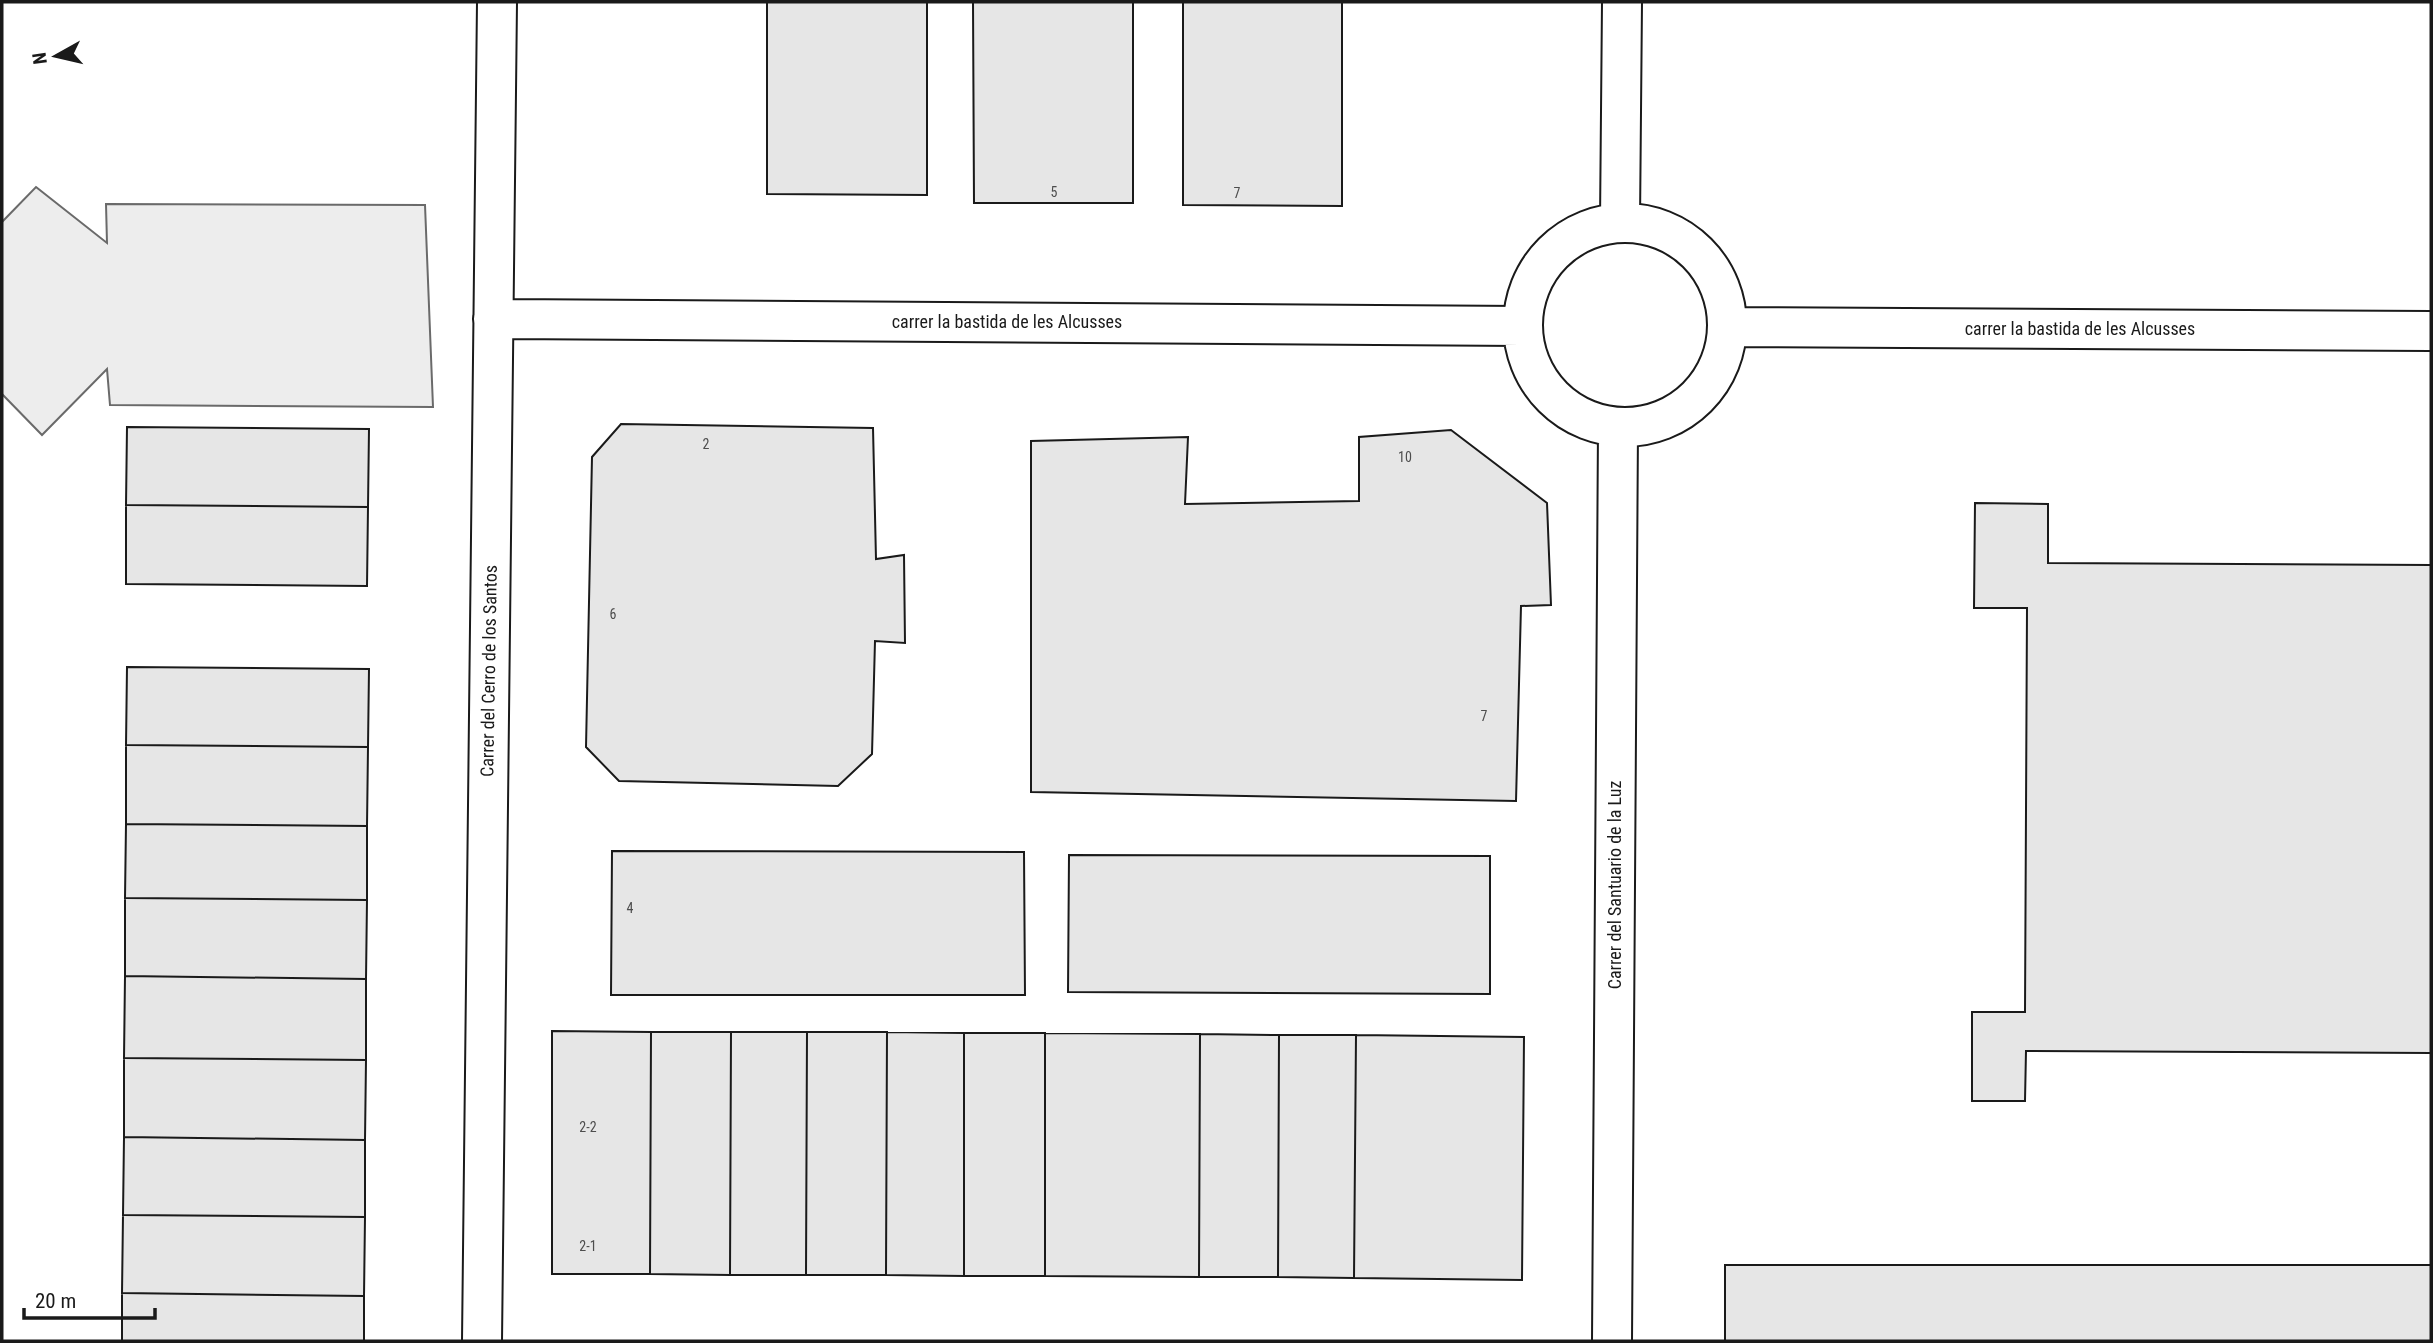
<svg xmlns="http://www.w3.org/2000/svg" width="2433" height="1343" font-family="'Roboto Condensed',sans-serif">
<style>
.built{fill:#ededed;stroke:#6a6a6a;stroke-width:2}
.building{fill:#e6e6e6;stroke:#1a1a1a;stroke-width:2}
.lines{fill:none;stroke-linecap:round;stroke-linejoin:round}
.minor-casing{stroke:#1a1a1a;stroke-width:42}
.minor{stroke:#fff;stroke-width:38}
.labels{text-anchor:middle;stroke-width:5;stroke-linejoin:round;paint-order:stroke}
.number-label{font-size:14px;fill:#4d4d4d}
.street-label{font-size:18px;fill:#1a1a1a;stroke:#fff}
</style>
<rect width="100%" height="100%" fill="#fff"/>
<!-- built -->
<path class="built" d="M36 187 107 243 106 204 425 205 433 407 110 405 107 369 42 435 2 394V222Z"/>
<!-- building -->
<path class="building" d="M767 2H927V195L767 194Z
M973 2H1133V203H974Z
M1183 2H1342V206L1183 205Z
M621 424 873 428 876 559 904 555 905 643 875 641 872 754 838 786 619 781 586 747 592 457Z
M127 427 369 429 368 507 126 505Z
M1451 430 1547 503 1551 605 1521 606 1516 801 1031 792V441L1188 437 1185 504 1359 501V437Z
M1975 503 2048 504V563L2431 565V1053L2026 1051 2025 1101H1972V1012H2025L2027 608H1974Z
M126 505 368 507 367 586 126 584Z
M127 667 369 669 368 747 126 745Z
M126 745 368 747 367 826 126 824Z
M126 824 367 826V900L125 898Z
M612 851 1024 852 1025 995H611Z
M1069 855 1490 856V994L1068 992Z
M125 898 367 900 366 979 125 976Z
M125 976 366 979V1060L124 1058Z
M552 1031 651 1032 650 1274H552Z
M651 1032H731L730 1275 650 1274Z
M731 1032H807L806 1275H730Z
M807 1032H887L886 1275H806Z
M887 1032 964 1033V1276L886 1275Z
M964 1033H1045V1276H964Z
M1045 1033 1200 1034 1199 1277 1045 1276Z
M1200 1034 1279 1035 1278 1277H1199Z
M1279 1035H1356L1354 1278 1278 1277Z
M1356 1035 1524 1037 1522 1280 1354 1278Z
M124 1058 366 1060 365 1140 124 1137Z
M124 1137 365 1140V1217L123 1215Z
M123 1215 365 1217 364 1296 122 1293Z
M1725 1265H2431V1341H1725Z
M122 1293 364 1296V1341H122Z"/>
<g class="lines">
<defs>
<path id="minor" d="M1620 221 1622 2
M1523 325a102 102 0 1 1 204 0a102 102 0 1 1-204 0Z
M493 319 1521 326
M1728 327 2431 331
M482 1341 497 2
M1612 1341 1618 428"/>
</defs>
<!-- minor casing -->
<use href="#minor" class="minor-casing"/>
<!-- minor -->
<use href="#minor" class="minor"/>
</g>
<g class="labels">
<!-- number labels -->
<g class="number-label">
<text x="1054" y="197">5</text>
<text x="1237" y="198">7</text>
<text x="706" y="449">2</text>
<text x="1405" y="462">10</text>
<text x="613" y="619">6</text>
<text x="1484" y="721">7</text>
<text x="630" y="913">4</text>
<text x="588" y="1132">2-2</text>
<text x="588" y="1251">2-1</text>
</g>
<!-- street labels -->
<g class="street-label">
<text x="1007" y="328">carrer la bastida de les Alcusses</text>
<text x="2080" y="335">carrer la bastida de les Alcusses</text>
<text transform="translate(489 671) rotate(-89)" y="6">Carrer del Cerro de los Santos</text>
<text transform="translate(1615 885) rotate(-90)" y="6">Carrer del Santuario de la Luz</text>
</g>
</g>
<!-- border -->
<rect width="2433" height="1343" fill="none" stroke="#1a1a1a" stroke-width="7"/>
<!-- north arrow -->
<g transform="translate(56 56) rotate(262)" stroke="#ffffff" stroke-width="5" paint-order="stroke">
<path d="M0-5L12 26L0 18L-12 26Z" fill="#1a1a1a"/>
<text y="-10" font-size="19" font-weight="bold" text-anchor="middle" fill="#1a1a1a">N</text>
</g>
<!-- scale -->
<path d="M24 1308v10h131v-10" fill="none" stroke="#1a1a1a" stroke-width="3.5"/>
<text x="35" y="1308" font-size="21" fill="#1a1a1a" stroke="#ffffff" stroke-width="5" paint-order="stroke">20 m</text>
</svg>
